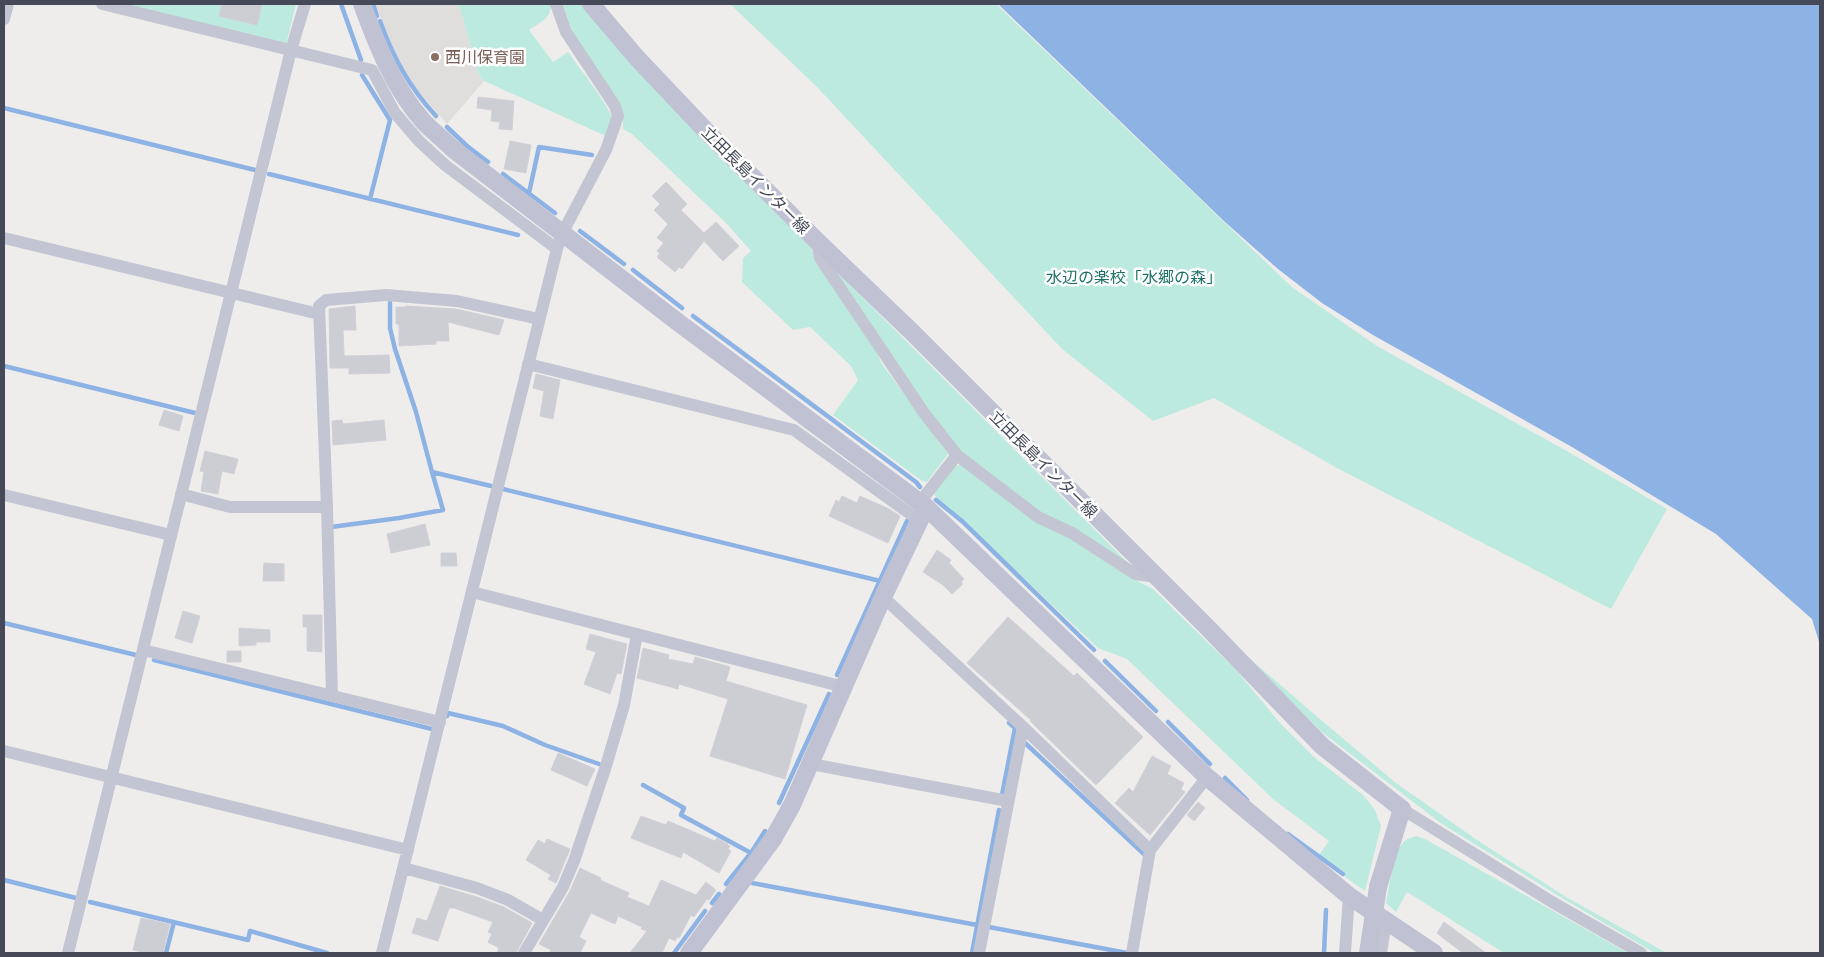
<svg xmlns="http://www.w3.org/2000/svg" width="1824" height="957" font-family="Manrope,'Noto Sans JP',sans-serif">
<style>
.education{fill:#e0dedd}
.green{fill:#bdeade}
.water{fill:#8db2e4}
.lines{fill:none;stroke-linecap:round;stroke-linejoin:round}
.stream{stroke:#8db2e4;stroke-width:4.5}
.building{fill:#cdcdd4;stroke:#d1d0d7}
.street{stroke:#c3c6d2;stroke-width:12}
.secondary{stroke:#c0c2d4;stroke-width:18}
.secondary-bridge{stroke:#c0c2d4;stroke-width:18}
.education-dot{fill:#8d6e63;stroke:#fff;stroke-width:2}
.labels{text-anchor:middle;stroke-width:5;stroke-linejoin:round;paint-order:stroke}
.education-label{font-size:16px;fill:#785e54;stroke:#fff;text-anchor:start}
.street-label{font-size:16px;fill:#464958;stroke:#fff}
.park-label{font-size:16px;fill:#1d7266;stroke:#fff}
</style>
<rect width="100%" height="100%" fill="#efedec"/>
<!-- education -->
<path class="education" d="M375 4H459L478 73 484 81 447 124 416 89 402 68Z"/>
<!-- green -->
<path class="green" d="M118 4H296L286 45Z
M459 4H551C551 19 540 22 529 30L553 62 568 52C577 65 608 104 611 116 612 123 608 130 606 136L484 81 478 73Z
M562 4H583L810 246 817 262 869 336 882 364 948 454 927 482 922 481 833 415 858 380 851 366 810 327 793 330 742 282 743 258 751 251 726 223 632 134 623 129V116L579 48Z
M730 4H996L1292 287 1377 346 1565 450 1667 509 1611 609 1337 468 1214 398 1153 421 1062 349 817 87Z
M825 260 1130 565 1042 516 958 450 926 409Z
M963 464 1071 536 1126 575 1153 589 1236 670 1280 723 1315 758 1363 795 1375 810 1381 826 1365 891 1345 877V872L1319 855 1329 841 1273 799 1127 659 1098 648 964 522 937 498 933 493 955 466Z
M1242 652 1321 720 1396 783 1477 840 1566 897 1667 953H1655L1562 898 1442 824 1323 733 1241 653Z
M1416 836 1425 839 1628 953H1504L1407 892 1396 912 1386 903C1390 886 1392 858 1402 844 1405 839 1410 838 1416 836Z"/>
<!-- water -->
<path class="water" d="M998 4H1820V645L1812 619 1716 534 1572 447 1373 335 1322 303 1278 269 1225 222Z"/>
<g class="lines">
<!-- stream -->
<path class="stream" d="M341 4 361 60
M373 4 377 16
M380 21C394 59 409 87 436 116
M362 75 390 120 370 199
M4 108 255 170
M447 127 467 146 488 162
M269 174 518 235
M503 174 555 213
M529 193 539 147 592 155
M580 231 624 264
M633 270 682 308
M390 303V328L395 349 416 412 432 472 491 486
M693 316 916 482 920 487
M4 366 195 413
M503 489 880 581
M936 500 963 522 1094 650
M331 527 399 518 443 510 432 472
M4 623 136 655
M154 660 432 729
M1105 661 1156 711
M837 675 907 521
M447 716 448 713 503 726 545 745 599 764
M1168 722 1210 764
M1024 742 1145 855
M1225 778 1247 800
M643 785 684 808 681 815 751 853
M1002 795 1015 728 1009 723
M779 803 829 694
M1288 834 1343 874
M4 880 76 898
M752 883 977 925
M726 884 751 853 765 831
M90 902 248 940 250 931 327 953
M712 903 719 894
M989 927 1127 953
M166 953 174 922
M674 953 705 911
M972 953 999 810
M1324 953 1326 910"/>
</g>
<!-- building -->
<path class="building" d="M222 4H262L257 25 219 16Z
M478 97 514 101 512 130 499 129 500 122 491 121 492 110 477 108Z
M510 141 531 145 526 173 504 169Z
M666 182 687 204 681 210 704 233 716 222 739 246 723 261 704 241 682 269 679 267 675 272 657 257 660 253 657 251 664 243 657 238 668 224 654 210 660 204 652 196Z
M355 306 356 330H343L344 355 345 356 389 355 390 373 349 374V368H330L329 309Z
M406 306 456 309 504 320 499 335 448 322 449 341H436V344L399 346V324H396V307H406Z
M536 374 560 380 553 419 540 416 544 391 533 388Z
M164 410 183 416 179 431 159 425Z
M342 420 343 424 384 420 386 440 333 445 332 421Z
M205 451 238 459 234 474 222 471 218 494 201 491 204 472 200 471Z
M842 496 857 503 860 496 889 509 900 516 888 543 829 516 836 500 839 502Z
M425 524 430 545 391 553 387 534Z
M937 550 951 560 949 563 964 579 961 582 963 584 952 594 943 585 923 572Z
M441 553H456L457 566H441Z
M264 563 284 564V581H263Z
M183 611 200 616 192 643 175 638Z
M303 615H322V652L307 651V627H303Z
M1008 617 1074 676 1077 673 1143 737 1096 785 1030 721 1031 720 967 663Z
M239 628 270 630V642H256V645L239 646Z
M590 634 627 644 621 674 617 673 610 694 584 684 596 652 586 649Z
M643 648 669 655 668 659 693 664 695 657 730 667 726 681 807 705 785 779 710 756 728 699 679 684 678 689 637 678Z
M227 651H241V662H227Z
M558 753 595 769 587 786 551 770Z
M1152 756 1171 766 1167 774 1184 783 1181 789 1185 792 1150 835 1115 803 1129 788 1133 792Z
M1198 802 1205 808 1194 821 1187 815Z
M641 816 666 825 668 821 715 841 717 838 728 844 727 845 730 846 728 849 731 851 719 873 683 852 681 858 631 838Z
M547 839 570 849 556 883 548 879 551 875 526 860 538 840 545 844Z
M580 868 601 878 600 880 629 893 627 897 649 906 661 880 696 895 706 882 716 890 709 900 707 899 694 917 691 915 679 938 677 937 675 941 669 938 662 953H630L647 931 641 929 642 927 618 916 615 924 591 913 579 937 586 941 580 953H549L551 950 539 944 570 891Z
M440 886 477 897 504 907 532 923 516 953H497L499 948 488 942 492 934 488 932 493 922 454 908H449L438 941 412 933 417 918 427 921Z
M141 918 170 924 163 953H146L133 950Z
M1444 922 1486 953H1463L1443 938 1437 933Z"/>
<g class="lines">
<!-- street -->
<path class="street" d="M102 4 372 70 395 113 419 141 445 165 557 249
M4 19 8 4
M4 238 319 314
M817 241 820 258 924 413 957 455 1038 517 1072 533 1135 574 1156 577
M528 364 794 430 920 521
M181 494 230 507H327
M4 495 171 535
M920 502 957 455
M472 592 844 687
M883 597 1023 727 1150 850
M143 650 440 722
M332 696 327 507 319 306 326 300 386 295 457 301 539 319
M4 751 408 850
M811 764 1008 801
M1402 809 1552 902 1641 953
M404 868 477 888 508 900 543 920
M68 953 291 50 305 4
M382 953 557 249 562 234 606 150 618 116 615 106 566 32 556 4
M524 953 563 887 574 861 606 766 624 705 637 634
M979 953 1023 727
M1132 953 1150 850 1207 777
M1345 953 1349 896
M1381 953 1386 921"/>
<!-- secondary -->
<path class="secondary" d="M362 4C377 45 393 86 422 120 431 130 443 139 453 149L679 323 926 507 1207 777 1349 896 1434 953
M591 4 637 58 709 134 817 241 913 333 1207 627 1322 746 1402 809 1378 887
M689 953 773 839 792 805 883 597 926 507"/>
<!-- secondary-bridge -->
<path class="secondary-bridge" d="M1368 953 1378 887"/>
</g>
<!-- markers -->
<circle class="education-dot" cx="435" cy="57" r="5"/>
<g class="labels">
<!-- education labels -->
<g class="education-label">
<text x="445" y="63">西川保育園</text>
</g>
<!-- street labels -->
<g class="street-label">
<text transform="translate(756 180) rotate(45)" y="6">立田長島インター線</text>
<text transform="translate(1044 464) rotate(45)" y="6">立田長島インター線</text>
</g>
<!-- park labels -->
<g class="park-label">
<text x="1134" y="283">水辺の楽校「水郷の森」</text>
</g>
</g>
<!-- border -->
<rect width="1824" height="957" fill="none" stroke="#464958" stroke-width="10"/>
</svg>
